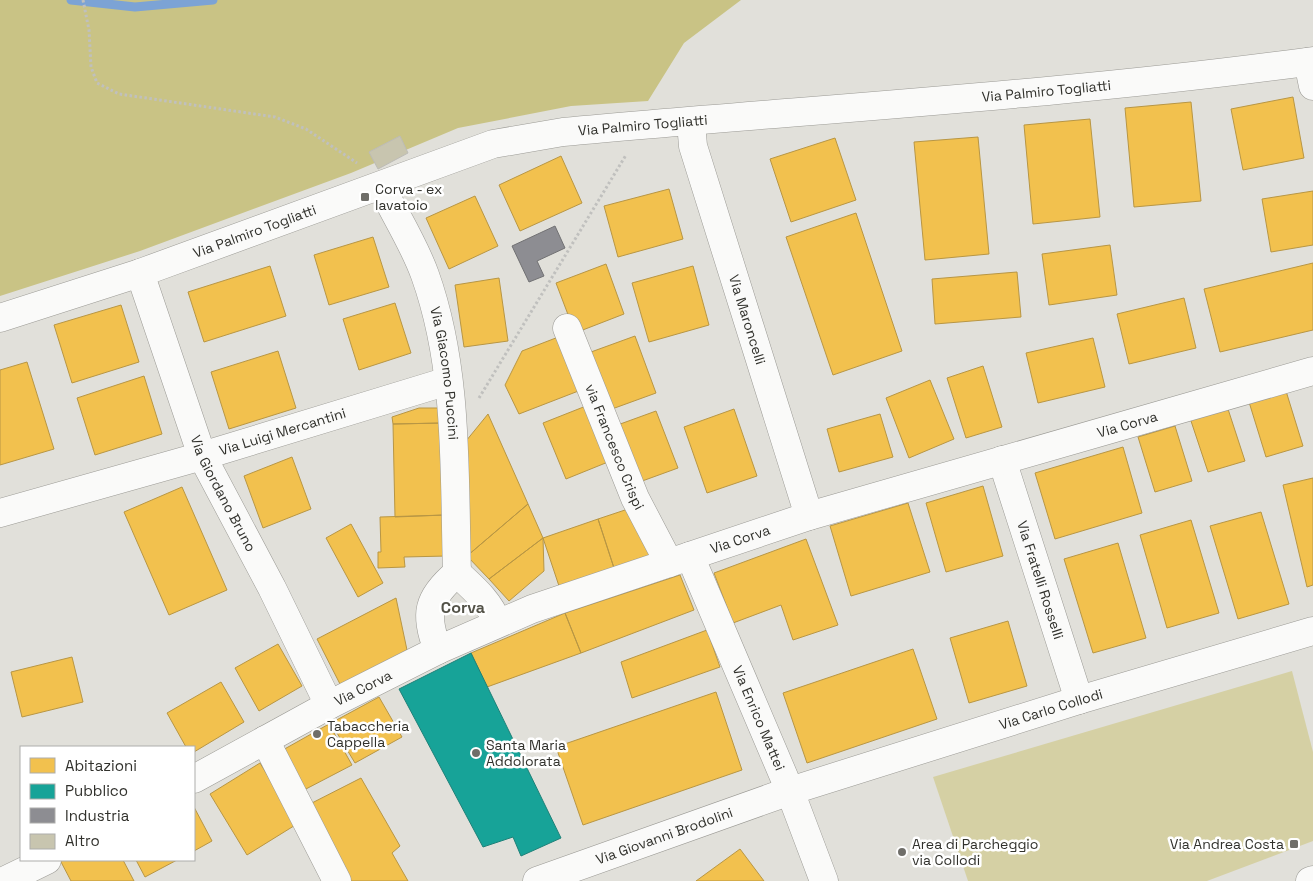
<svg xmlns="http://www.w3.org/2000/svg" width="1313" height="881" font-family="'Space Grotesk',sans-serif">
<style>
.green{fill:#d5d0a4}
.forest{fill:#c9c385}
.homes{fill:#f2c14e;stroke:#b89644}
.public{fill:#17a398;stroke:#1f8178}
.industry{fill:#8d8d92;stroke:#717173}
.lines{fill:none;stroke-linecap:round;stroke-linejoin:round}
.stream{stroke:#7ca3d5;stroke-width:9}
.building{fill:#c8c5af;stroke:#bdbcb7}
.minor-casing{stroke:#9b9a95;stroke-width:29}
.tertiary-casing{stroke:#9b9a95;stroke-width:29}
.path{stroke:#c0c0be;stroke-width:3;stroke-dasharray:2.5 2.5;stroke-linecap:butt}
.minor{stroke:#fafaf9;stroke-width:28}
.tertiary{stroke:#fafaf9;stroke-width:28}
.poi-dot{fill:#6f6e69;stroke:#fff;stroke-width:2}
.labels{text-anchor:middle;stroke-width:5;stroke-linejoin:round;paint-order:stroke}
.street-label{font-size:14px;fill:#31312c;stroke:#fff}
.poi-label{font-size:14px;fill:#31312c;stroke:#fff;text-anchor:start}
.quarter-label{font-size:16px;font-weight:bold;fill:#535248;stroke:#fff}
</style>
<rect width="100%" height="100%" fill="#e1e0da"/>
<!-- green -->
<path class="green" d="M1292 671 1313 752V841L1207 881H968L933 777Z"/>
<!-- forest -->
<path class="forest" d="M0 0H741L684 43 648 101 571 106 458 128 351 173 140 251 0 296Z"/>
<!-- homes -->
<path class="homes" d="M1293 97 1304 158 1243 170 1231 109Z
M1191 102 1201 201 1134 207 1125 108Z
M1090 119 1100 217 1033 224 1024 125Z
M978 137 989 254 925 260 914 142Z
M835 138 856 200 791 222 770 159Z
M561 156 582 203 520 231 499 185Z
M669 189 683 239 618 257 604 206Z
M1313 191V245L1271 252 1262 199Z
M475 196 498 246 449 269 426 218Z
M856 213 902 351 833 375 786 237Z
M373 237 389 287 329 305 314 255Z
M1110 245 1117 295 1049 305 1042 254Z
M1313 263V330L1220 352 1204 289Z
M606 264 624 314 575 333 556 283Z
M270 266 286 316 204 342 188 292Z
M693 266 709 325 649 342 632 283Z
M1017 272 1021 317 935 324 932 279Z
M499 278 508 341 464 347 455 285Z
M1184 298 1196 348 1129 364 1117 314Z
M395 303 411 353 359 370 343 319Z
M121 305 139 362 72 383 54 325Z
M561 336 581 390 519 414 505 385 522 351Z
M635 336 656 393 612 409 591 352Z
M1093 338 1105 387 1038 403 1026 353Z
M278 351 296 408 229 429 211 372Z
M27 362 54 449 0 465V370Z
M983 366 1002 427 966 438 947 378Z
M144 376 162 434 95 455 77 398Z
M930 380 954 439 909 458 886 398Z
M1286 391 1303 446 1266 457 1249 402Z
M586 406 608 462 566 479 543 423Z
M1227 406 1245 461 1208 472 1190 418Z
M419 408H443V423L393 424 392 417Z
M734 409 757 476 707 493 684 427Z
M656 411 678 468 634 484 612 427Z
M488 414 528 504 467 556 466 441Z
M880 414 893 457 839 472 827 429Z
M443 423 445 515 395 517 393 424Z
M1175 426 1192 481 1155 492 1138 437Z
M1123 447 1142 513 1055 539 1035 473Z
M292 457 311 509 263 528 244 476Z
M1313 478V585L1307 587 1283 485Z
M983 486 1003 556 946 572 926 503Z
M182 487 227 590 169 615 124 512Z
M908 503 930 572 851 596 830 526Z
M528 504 543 538 489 579 467 556Z
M634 507 650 556 614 568 598 519Z
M1261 512 1289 604 1238 619 1210 526Z
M445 515 447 556 404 557 405 567 378 568V552H381L380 517Z
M598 519 614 568 559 586 543 538Z
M1191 520 1219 613 1167 628 1140 535Z
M351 524 383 583 358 597 326 538Z
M543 538 544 571 509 601 489 579Z
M806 539 838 625 793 640 781 605 733 623 714 573Z
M1118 543 1146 638 1093 653 1064 559Z
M680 575 694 610 581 653 565 613Z
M396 598 407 650 341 686 317 639Z
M565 613 581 653 487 687 471 653Z
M1008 621 1027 686 969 703 950 638Z
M707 630 720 667 632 698 621 662Z
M278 644 302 686 259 711 235 668Z
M913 649 937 719 807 763 783 693Z
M72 657 83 702 22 717 11 672Z
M221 682 244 722 194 752V747H186L167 713Z
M716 692 742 770 583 825 556 747Z
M379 697 402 737 355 763 331 723Z
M329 724 352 765 304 790 281 751Z
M260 763 297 824 247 855 210 794Z
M361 778 400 846 392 853 408 881H347L306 806Z
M194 807 212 841 194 851Z
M740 849 764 881H696Z
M60 860H123L134 881H71Z
M136 860H177L145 877Z"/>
<!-- public -->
<path class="public" d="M471 653 561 838 521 856 513 837 483 847 399 689Z"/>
<!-- industry -->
<path class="industry" d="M555 226 565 248 537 261 544 276 529 282 512 246Z"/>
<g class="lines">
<!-- stream -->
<path class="stream" d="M71 0 135 7 213 0"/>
</g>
<!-- building -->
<path class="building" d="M400 136 408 153 378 169 369 152Z"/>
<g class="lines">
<defs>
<g id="minor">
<path d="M1308 62 1313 86"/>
<path id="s1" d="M691 122 693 146 809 516"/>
<path id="s2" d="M381 186C395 215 414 244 425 275 459 370 454 474 457 573"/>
<path id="s3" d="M140 273 202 456 272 588 329 705"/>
<path id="s4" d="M0 318 140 273 493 144 563 132C813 109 1064 95 1313 61"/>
<path id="s5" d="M567 328 635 498 669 563"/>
<path id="s6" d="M1002 460 1079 700"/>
<path id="s7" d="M0 513 202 456 448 381"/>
<path id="s8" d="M690 556 790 791 824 881"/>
<path d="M457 573C473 588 489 601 497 622"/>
<path d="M438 650C424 615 427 598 457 573"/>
<path d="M265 740 337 881"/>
<path id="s9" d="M537 881 790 791 1079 700 1313 631"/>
<path d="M1310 881 1313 880"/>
</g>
<g id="tertiary">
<path id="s10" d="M194 779 329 705 438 650 532 609 809 516 1313 371"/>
<path d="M4 881 47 860"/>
</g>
</defs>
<!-- minor casing -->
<use href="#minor" class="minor-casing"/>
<!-- tertiary casing -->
<use href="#tertiary" class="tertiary-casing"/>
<!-- path -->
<path class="path" d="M83 0 89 30 91 67 97 83 119 94 275 117 306 129 357 163
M479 398 626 155"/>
<!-- minor -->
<use href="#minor" class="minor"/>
<!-- tertiary -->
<use href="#tertiary" class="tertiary"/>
</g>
<!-- markers -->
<g class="poi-dot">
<rect x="360" y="192" width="10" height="10" rx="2.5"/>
<circle cx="317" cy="734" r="5"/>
<circle cx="476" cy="753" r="5"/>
<rect x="1289" y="839" width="10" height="10" rx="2.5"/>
<circle cx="902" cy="852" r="5"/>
</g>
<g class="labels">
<!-- street labels -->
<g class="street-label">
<text dy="5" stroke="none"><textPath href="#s4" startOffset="1079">Via Palmiro Togliatti</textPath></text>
<text dy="5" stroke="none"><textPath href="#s4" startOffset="674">Via Palmiro Togliatti</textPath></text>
<text dy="5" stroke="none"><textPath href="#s4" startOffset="269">Via Palmiro Togliatti</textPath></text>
<text dy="5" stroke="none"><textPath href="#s1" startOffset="206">Via Maroncelli</textPath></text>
<text dy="5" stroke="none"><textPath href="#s2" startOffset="200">Via Giacomo Puccini</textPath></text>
<text dy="5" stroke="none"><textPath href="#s10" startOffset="1002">Via Corva</textPath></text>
<text dy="5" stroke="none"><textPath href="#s7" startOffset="294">Via Luigi Mercantini</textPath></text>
<text dy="5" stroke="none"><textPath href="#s5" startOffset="128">via Francesco Crispi</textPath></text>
<text dy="5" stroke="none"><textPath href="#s3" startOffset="236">Via Giordano Bruno</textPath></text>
<text dy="5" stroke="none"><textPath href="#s10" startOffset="598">Via Corva</textPath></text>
<text dy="5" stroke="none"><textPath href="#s6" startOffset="126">Via Fratelli Rosselli</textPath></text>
<text dy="5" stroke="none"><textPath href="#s10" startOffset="192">Via Corva</textPath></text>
<text dy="5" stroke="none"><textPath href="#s9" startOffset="542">Via Carlo Collodi</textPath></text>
<text dy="5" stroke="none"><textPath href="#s8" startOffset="176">Via Enrico Mattei</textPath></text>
<text dy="5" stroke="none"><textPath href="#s9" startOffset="135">Via Giovanni Brodolini</textPath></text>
</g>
<!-- poi labels -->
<g class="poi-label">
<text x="375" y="194">Corva - ex<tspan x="375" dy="16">lavatoio</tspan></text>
<text x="327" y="731">Tabaccheria<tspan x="327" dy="16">Cappella</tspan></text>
<text x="486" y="750">Santa Maria<tspan x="486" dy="16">Addolorata</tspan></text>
<text x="912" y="849">Area di Parcheggio<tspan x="912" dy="16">via Collodi</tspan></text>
<text x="1284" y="849" text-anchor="end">Via Andrea Costa</text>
</g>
<!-- quarter labels -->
<g class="quarter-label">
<text x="463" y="613">Corva</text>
</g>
</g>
<!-- legend -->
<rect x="20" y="746" width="175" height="115" fill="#ffffff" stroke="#adadab"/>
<rect x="30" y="758" width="25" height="15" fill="#f2c14e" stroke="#adadab"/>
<text x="65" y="771" font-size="15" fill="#31312c">Abitazioni</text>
<rect x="30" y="784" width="25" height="15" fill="#17a398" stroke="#adadab"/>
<text x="65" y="796" font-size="15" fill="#31312c">Pubblico</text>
<rect x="30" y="808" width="25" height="15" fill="#8d8d92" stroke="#adadab"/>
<text x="65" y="821" font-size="15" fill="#31312c">Industria</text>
<rect x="30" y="834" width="25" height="15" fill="#c8c5af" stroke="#adadab"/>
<text x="65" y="846" font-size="15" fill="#31312c">Altro</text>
</svg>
